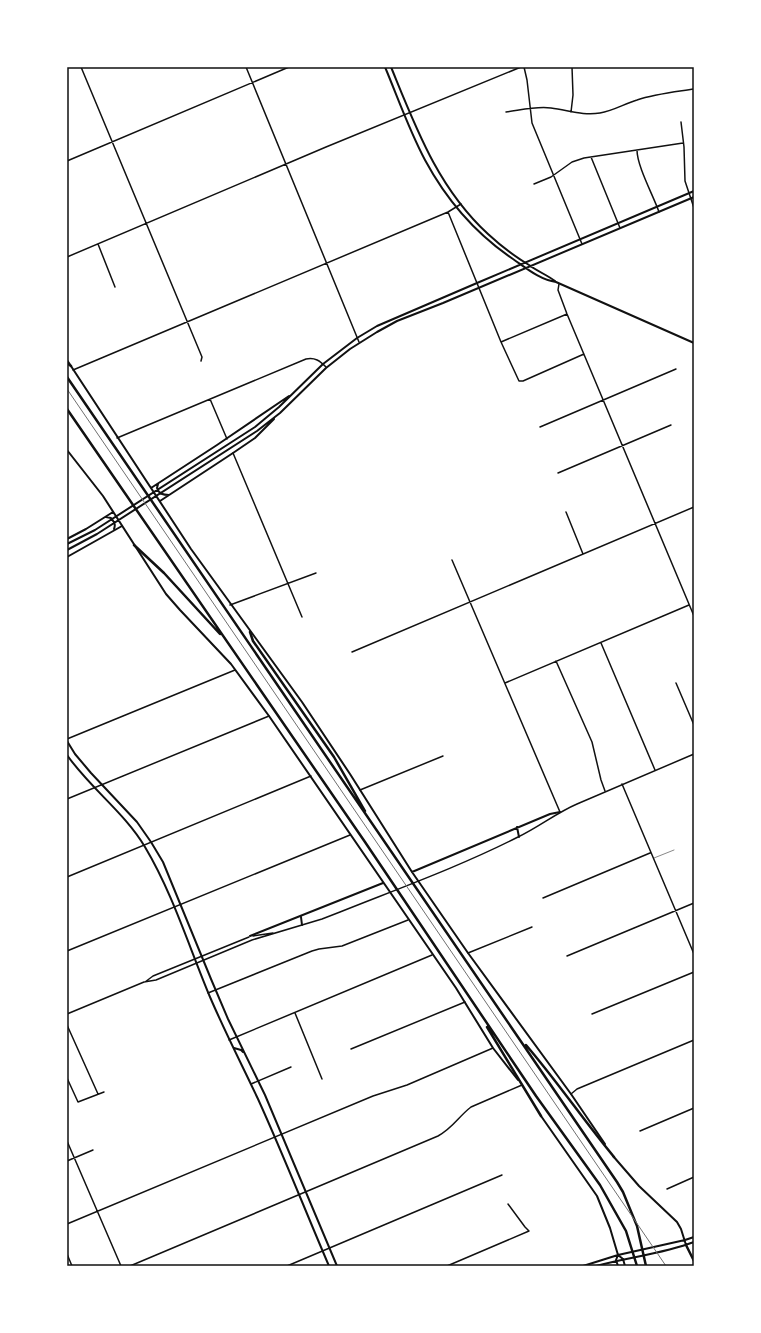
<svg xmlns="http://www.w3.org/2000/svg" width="761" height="1333" font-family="Lora,serif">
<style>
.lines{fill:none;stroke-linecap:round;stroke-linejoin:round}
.service{stroke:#111;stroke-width:0.5}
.minor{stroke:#111;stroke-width:1.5}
.tertiary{stroke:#111;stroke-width:1.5}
.secondary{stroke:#111;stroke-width:2}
.motorway{stroke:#111;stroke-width:2.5}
.rail{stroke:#707070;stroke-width:1}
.neatline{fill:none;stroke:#111;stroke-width:1.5}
</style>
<rect width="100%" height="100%" fill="#fff"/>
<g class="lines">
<!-- service -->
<path class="service" d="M654 858 674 850"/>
<!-- minor -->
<path class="minor" d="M81 67 202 357 201 361
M246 67 359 342
M524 67 527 80 532 123 582 244
M506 112C521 110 536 106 551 108 568 110 583 116 600 113 613 111 624 104 637 100 655 94 675 92 694 89
M571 112 573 95 572 67
M681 122 684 147 685 181 694 208
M637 150C637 166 653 195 659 212
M591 157 620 228
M67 161 289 67
M534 184 551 177 572 162 584 158 683 143
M448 212 501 342 519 381H523L584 354
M98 244 115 287
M67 257 326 147 521 67
M559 284 558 290 567 314 694 616
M501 342 567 314
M73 370 448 212 461 204
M210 399 227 439
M540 427 676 369
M117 438 306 359C315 357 320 361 326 367
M233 453 302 617
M558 473 671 425
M566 512 583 554
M452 560 560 812
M230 605 316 573
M601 643 655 770
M352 652 694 507
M556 661 592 742 601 780 605 791
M505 683 689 605
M676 683 694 725
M67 739 235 670
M622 784 694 954
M360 790 443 756
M67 799 269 716
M67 877 311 776
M543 898 650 853
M67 951 350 835
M468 953 532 927
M567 956 694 903
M208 993 312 951 319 949 342 946 408 920
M295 1013 322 1079
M592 1014 694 972
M67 1025 98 1094
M229 1040 432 955
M351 1049 465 1002
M67 1078 78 1102 104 1092
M251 1084 291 1067
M571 1094 577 1089 694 1040
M640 1131 694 1108
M67 1141 121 1266
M67 1161 93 1150
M667 1189 694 1177
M67 1224 373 1096 407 1085 493 1048
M67 1254 72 1266
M130 1266 438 1136C453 1128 458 1117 471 1107L522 1085
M287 1266 502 1175
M447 1266 529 1231 525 1227 508 1204"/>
<!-- tertiary -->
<path class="tertiary" d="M253 936 273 933
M145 982 153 976 249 937
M67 1014 144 982 156 980 252 940 322 919 340 912C400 888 461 866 518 837 539 827 556 813 577 804L694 754"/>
<!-- secondary -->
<path class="secondary" d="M385 67C398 98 409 130 425 160 446 199 476 234 513 259 526 268 540 280 556 282L694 343
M391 67C416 128 438 188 488 234 501 246 514 256 529 265 537 271 547 275 555 281
M67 360 191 549 302 702 350 774 412 872 468 953 571 1094 605 1144
M67 450 103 496 166 594 180 610 231 664 269 716 456 988 493 1048 518 1080
M158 484 157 488C159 494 163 495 169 495
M151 488 217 445 289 396
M160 501 233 453 255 438 274 419
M106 517 111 518C114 522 116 524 114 529
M67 539 86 529 113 512
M67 544 95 530 255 427 279 407 323 364 357 338 377 326 477 283 694 191
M67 550 97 534 257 431 280 413 326 368 350 349 377 332 397 321 443 303 694 197
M67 557 99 539 122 526
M67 741 75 754 91 773 137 822 151 842 163 862 211 979 228 1019 265 1095 337 1266
M67 755C90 788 125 813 145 847 173 894 189 947 210 997 225 1032 242 1065 258 1099 283 1154 305 1210 329 1266
M517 827 519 837
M412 872 550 814 560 812
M301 917 302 925
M250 936 383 883
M234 1048 241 1050 243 1052
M541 1116 597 1196 610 1228 618 1255 616 1260 618 1266
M613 1156 639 1186 677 1222 681 1229 686 1245
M618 1255 623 1259 625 1266
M583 1266 618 1255 685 1240 694 1237
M596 1266C629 1257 662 1254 694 1242"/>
<!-- motorway -->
<path class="motorway" d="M67 363 71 366
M67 377 617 1182 623 1192 637 1226 646 1266
M67 409 365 842 536 1096 600 1185 626 1231 637 1266
M134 545 164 573 220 634
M250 632 253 641 334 757 365 811
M487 1027 541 1116
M526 1045C557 1081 584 1121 614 1157
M686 1245 694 1261"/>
<!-- rail -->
<path class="rail" d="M67 389 666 1266"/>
</g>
<!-- border -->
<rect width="761" height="1333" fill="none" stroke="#ffffff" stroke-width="136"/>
<rect x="68" y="68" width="625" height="1197" class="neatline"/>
</svg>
